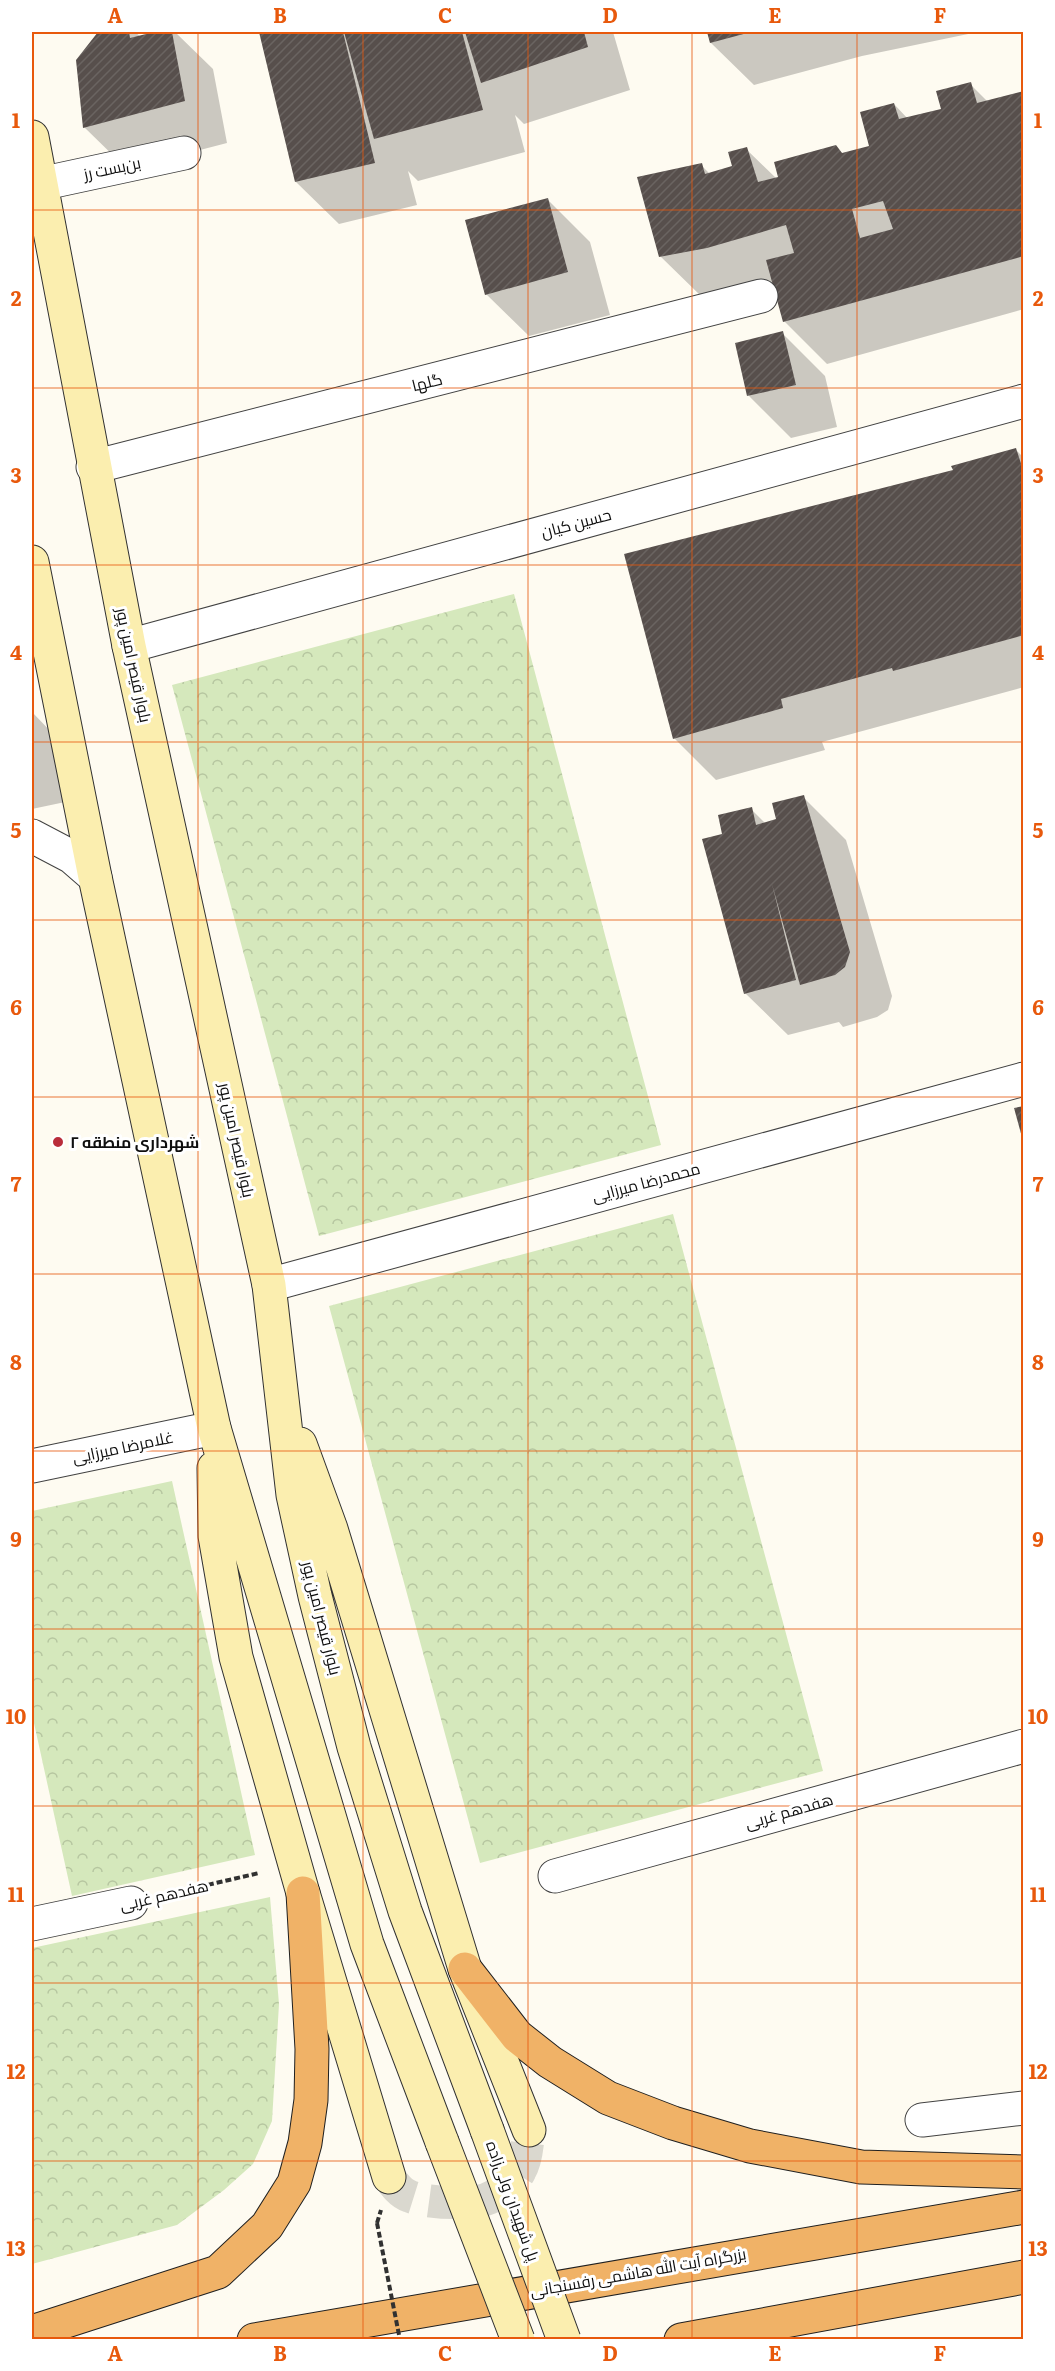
<svg xmlns="http://www.w3.org/2000/svg" width="1055" height="2371" font-family="Literata,Cairo,serif">
<style>
.park{fill:url(#park-crowns)}
.shadow{fill:#0003}
.building{fill:url(#building-hatch);fill-rule:evenodd}
.lines{fill:none;stroke-linecap:round;stroke-linejoin:round}
.secondary-tunnel{stroke:#dad8cf;stroke-width:33;stroke-dasharray:33 16;stroke-linecap:butt}
.minor-casing{stroke:#424242;stroke-width:35}
.tertiary-casing{stroke:#424242;stroke-width:35}
.secondary-casing{stroke:#313131;stroke-width:35}
.trunk-casing{stroke:#202020;stroke-width:35}
.path{stroke:#313131;stroke-width:4;stroke-dasharray:6 3;stroke-linecap:butt}
.minor{stroke:#fff;stroke-width:33}
.tertiary{stroke:#fff;stroke-width:33}
.secondary{stroke:#fbeeaf;stroke-width:33}
.trunk{stroke:#f0b267;stroke-width:33}
.secondary-bridge-casing{stroke:#313131;stroke-width:35;stroke-linecap:butt}
.path-bridge{stroke:#313131;stroke-width:4;stroke-dasharray:6 3;stroke-linecap:butt}
.secondary-bridge{stroke:#fbeeaf;stroke-width:33}
.grid{fill:none;stroke:#e8590c;stroke-width:1.5;stroke-opacity:0.55}
.poi-dot{fill:#b92d3b;stroke:#fff;stroke-width:2}
.labels{text-anchor:middle;stroke-width:6;stroke-linejoin:round;paint-order:stroke}
.street-label{font-size:16px;fill:#0f0f0f;stroke:#fff}
.poi-label{font-size:16px;font-weight:bold;fill:#0f0f0f;stroke:#fff;text-anchor:start}
.neatline{fill:none;stroke:#e8590c;stroke-width:2}
.grid-label{font-size:20px;text-anchor:middle;font-weight:bold;fill:#e8590c}
</style>
<defs>
<pattern id="park-crowns" width="20" height="18" patternUnits="userSpaceOnUse" patternTransform="scale(1.5)"><rect width="20" height="18" fill="#d5e8bc"/><path d="M2 6a3 3 0 1 1 6 0M12 15a3 3 0 1 1 6 0" fill="none" stroke="#b6c6a0"/></pattern>
<pattern id="building-hatch" width="6" height="6" patternUnits="userSpaceOnUse" patternTransform="scale(1.5)"><rect width="6" height="6" fill="#574f4c"/><path d="M-1 1l2-2M0 6l6-6M5 7l2-2" fill="none" stroke="#6a6461"/></pattern>
</defs>
<rect width="100%" height="100%" fill="#fefbf1"/>
<!-- park -->
<path class="park" d="M514 594 661 1145 319 1236 172 685Z
M673 1214 823 1771 480 1863 329 1306Z
M172 1481 255 1855 72 1896 32 1714V1511Z
M270 1897 279 2004 272 2121 253 2164 224 2190 177 2225 32 2264V1948Z"/>
<!-- shadow -->
<path class="shadow" d="M100 32H135L141 37 156 34V32H175L213 69 227 143 127 169 84 127 77 61Z
M260 32H613L630 90 524 124 515 115 525 152 418 181 408 171 417 205 339 224 296 182Z
M708 32H973V33L862 56 754 85 711 43Z
M970 84 988 102 1024 92V309L827 364 784 321 774 283 750 290 703 298 660 256 701 165 710 174 734 167 746 149 777 179 836 147 843 154 871 147 894 104 908 119 943 110Z
M548 200 590 242 610 315 529 336 486 294Z
M782 333 825 376 837 427 791 438 749 396Z
M1016 450 1024 458V687L822 742 825 750 716 780 674 738 954 472Z
M32 712 57 738 70 801 32 809Z
M803 797 846 840 892 996 888 1010 877 1017 843 1027 839 1022 788 1035 745 993 724 835 751 809 766 824 777 820Z"/>
<!-- building -->
<path class="building" d="M98 32H129L130 38 154 32H172L185 101 83 128 76 60Z
M259 32H343L375 163 295 182Z
M344 32H462L483 110 374 139Z
M465 32H584L588 47 481 83Z
M707 32H751L710 43Z
M971 82 977 103 1024 91V256L783 322 766 260 794 253 786 225 707 248 659 257 637 177 702 163 705 174 732 166 728 152 747 147 758 182 778 177 774 162 836 145 842 153 869 146 860 112 894 103 899 119 941 109 936 91ZM883 201 893 229 860 238 852 209Z
M548 198 568 272 485 295 465 220Z
M783 331 796 385 747 396 735 343Z
M1016 448 1024 473V635L893 671 892 668 781 699 783 708 673 739 624 554 953 470 951 466Z
M804 795 850 952 845 967 835 975 800 985 772 884 796 980 744 994 702 839 722 834 718 815 752 807 756 825 776 819 772 803Z
M1024 1106V1141H1023L1014 1108Z"/>
<g class="lines">
<!-- secondary-tunnel -->
<path class="secondary-tunnel" d="M389 2177C394 2184 400 2193 409 2196 425 2203 462 2204 479 2201 493 2199 514 2184 520 2171 527 2160 527 2143 529 2130"/>
<defs>
<path id="minor" d="M40 184 184 153
M93 467 761 296
M129 646 1024 401
M269 1285 1024 1079
M32 1466 214 1428
M555 1876 1024 1746
M32 1924 131 1903"/>
<path id="tertiary" d="M32 836 72 857 95 877
M922 2120 1024 2108"/>
<path id="secondary" d="M32 137 129 646 269 1285 293 1495 315 1596 354 1747 405 1911 487 2130
M32 562 95 877 214 1428 367 1944 442 2142
M300 1444 331 1529 465 1969 529 2130
M214 1468 215 1536 236 1657 303 1893 389 2177"/>
<path id="trunk" d="M465 1969 517 2036 550 2062 608 2098 673 2123 750 2146 861 2167 1024 2172
M32 2332 218 2272 267 2226 294 2183 305 2143 311 2100 312 2049 303 1893
M254 2340 1024 2207
M681 2340 1024 2277"/>
</defs>
<!-- minor casing -->
<use href="#minor" class="minor-casing"/>
<!-- tertiary casing -->
<use href="#tertiary" class="tertiary-casing"/>
<!-- secondary casing -->
<use href="#secondary" class="secondary-casing"/>
<!-- trunk casing -->
<use href="#trunk" class="trunk-casing"/>
<!-- path -->
<path class="path" d="M164 1895 259 1873
M377 2223 381 2210"/>
<!-- minor -->
<use href="#minor" class="minor"/>
<!-- tertiary -->
<use href="#tertiary" class="tertiary"/>
<!-- secondary -->
<use href="#secondary" class="secondary"/>
<!-- trunk -->
<use href="#trunk" class="trunk"/>
<defs>
<path id="secondary-bridge" d="M487 2130 564 2340
M442 2142 518 2340"/>
</defs>
<!-- secondary-bridge casing -->
<use href="#secondary-bridge" class="secondary-bridge-casing"/>
<!-- path-bridge -->
<path class="path-bridge" d="M377 2223 400 2340"/>
<!-- secondary-bridge -->
<use href="#secondary-bridge" class="secondary-bridge"/>
</g>
<!-- grid -->
<path class="grid" d="M198 32V2340M363 32V2340M528 32V2340M692 32V2340M857 32V2340M32 210H1024M32 388H1024M32 565H1024M32 742H1024M32 920H1024M32 1097H1024M32 1274H1024M32 1451H1024M32 1629H1024M32 1806H1024M32 1983H1024M32 2161H1024"/>
<!-- markers -->
<circle class="poi-dot" cx="58" cy="1142" r="6"/>
<g class="labels">
<!-- street labels -->
<g class="street-label">
<text transform="translate(112 168) rotate(-12)" y="6">بن‌بست رز</text>
<text transform="translate(427 382) rotate(-14)" y="6">گلها</text>
<text transform="translate(576 523) rotate(-15)" y="6">حسین کیان</text>
<text transform="translate(134 665) rotate(78)" y="6">بلوار قیصر امین پور</text>
<text transform="translate(237 1140) rotate(78)" y="6">بلوار قیصر امین پور</text>
<text transform="translate(646 1182) rotate(-15)" y="6">محمدرضا میرزایی</text>
<text transform="translate(123 1447) rotate(-12)" y="6">غلامرضا میرزایی</text>
<text transform="translate(322 1618) rotate(76)" y="6">بلوار قیصر امین پور</text>
<text transform="translate(789 1811) rotate(-16)" y="6">هفدهم غربی</text>
<text transform="translate(164 1895) rotate(-13)" y="6">هفدهم غربی</text>
<text transform="translate(513 2201) rotate(70)" y="6">پل شهیدان ولی‌زاده</text>
<text transform="translate(638 2272) rotate(-10)" y="6">بزرگراه آیت الله هاشمی رفسنجانی</text>
</g>
<!-- poi labels -->
<g class="poi-label">
<text x="70" y="1148">شهرداری منطقه ۲</text>
</g>
</g>
<!-- border -->
<rect width="1055" height="2371" fill="none" stroke="#ffffff" stroke-width="66"/>
<rect x="33" y="33" width="989" height="2305" class="neatline"/>
<g class="grid-label">
<text x="115" y="23">A</text>
<text x="280" y="23">B</text>
<text x="445" y="23">C</text>
<text x="610" y="23">D</text>
<text x="775" y="23">E</text>
<text x="940" y="23">F</text>
<text x="16" y="128">1</text>
<text x="1038" y="128">1</text>
<text x="16" y="306">2</text>
<text x="1038" y="306">2</text>
<text x="16" y="483">3</text>
<text x="1038" y="483">3</text>
<text x="16" y="660">4</text>
<text x="1038" y="660">4</text>
<text x="16" y="838">5</text>
<text x="1038" y="838">5</text>
<text x="16" y="1015">6</text>
<text x="1038" y="1015">6</text>
<text x="16" y="1192">7</text>
<text x="1038" y="1192">7</text>
<text x="16" y="1370">8</text>
<text x="1038" y="1370">8</text>
<text x="16" y="1547">9</text>
<text x="1038" y="1547">9</text>
<text x="16" y="1724">10</text>
<text x="1038" y="1724">10</text>
<text x="16" y="1902">11</text>
<text x="1038" y="1902">11</text>
<text x="16" y="2079">12</text>
<text x="1038" y="2079">12</text>
<text x="16" y="2256">13</text>
<text x="1038" y="2256">13</text>
<text x="115" y="2361">A</text>
<text x="280" y="2361">B</text>
<text x="445" y="2361">C</text>
<text x="610" y="2361">D</text>
<text x="775" y="2361">E</text>
<text x="940" y="2361">F</text>
</g>
</svg>
